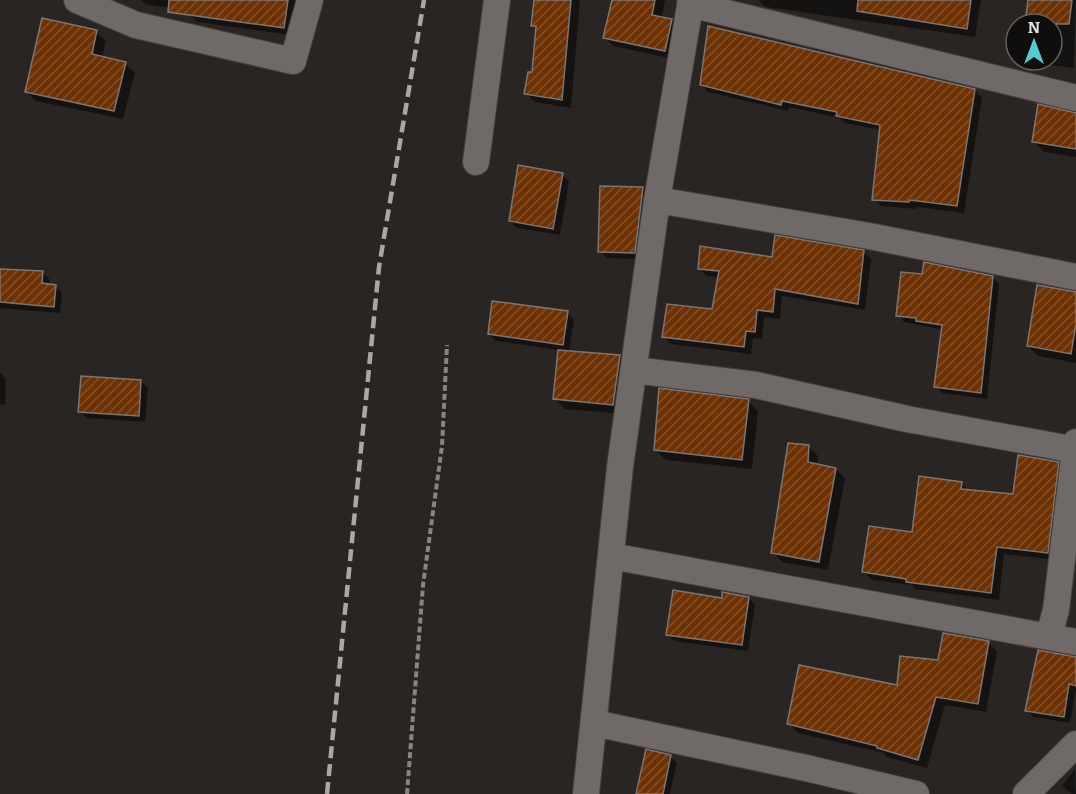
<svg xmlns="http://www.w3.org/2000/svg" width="1076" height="794" font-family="Bitter,serif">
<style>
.shadow{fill:#0007}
.building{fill:url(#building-hatch);stroke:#7c7673;stroke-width:1.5}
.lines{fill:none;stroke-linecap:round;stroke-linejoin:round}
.street-casing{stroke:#44403f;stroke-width:28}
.path{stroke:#888483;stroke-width:4;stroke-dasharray:6 3;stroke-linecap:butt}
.street{stroke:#6f6967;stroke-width:26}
.rail{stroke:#aaa7a5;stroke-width:4.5;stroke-dasharray:12 6;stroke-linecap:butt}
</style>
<defs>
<pattern id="building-hatch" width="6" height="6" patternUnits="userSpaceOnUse" patternTransform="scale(1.5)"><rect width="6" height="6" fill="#6d3104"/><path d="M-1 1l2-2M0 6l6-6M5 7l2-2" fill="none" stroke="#824f28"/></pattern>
</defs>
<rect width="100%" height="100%" fill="#292523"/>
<!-- shadow -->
<path class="shadow" d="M141 0H295L291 35 197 22 190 14 191 10 146 5Z
M535 0H580L571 108 535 102 526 93 533 74 538 30 533 25Z
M609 0H665L662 18 672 20 680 29 673 59 613 46 605 38 613 1Z
M758 0H981L975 37 766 7Z
M1030 0H1076L1074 68 1033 63 1031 60H1052V24H1027Z
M96 32 106 41 102 58 125 64 135 73 123 119 36 101 27 92Z
M701 85 975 90 982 98 964 213 916 207V209L881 206 874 199 881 130 845 123 840 118 789 107 788 111 708 92Z
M1076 114V157L1044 152 1034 142Z
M562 175 569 181 560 235 517 228 510 221Z
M643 188 649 195 641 259 607 258 600 251Z
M864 252 871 259 865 310 782 296 780 319 764 317 762 339 753 338 751 354 671 344 664 337 714 311 719 277 707 276 700 269 774 258Z
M0 270 43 273 50 280 49 286H55L62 293 60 313 0 308Z
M992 277 999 284 987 399 942 393 936 386 943 330 904 322 898 315Z
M1076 293V363L1038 356 1028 346Z
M567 313 574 320 569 352 620 357 630 367 623 414 565 409 555 399 559 350 496 341 489 334Z
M0 372 6 379 5 405 0 404Z
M141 381 148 388 145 422 87 418 80 411Z
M748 401 758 411 752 469 666 460 655 450Z
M809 447 818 456 817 465 836 469 845 479 828 570 782 562 773 552Z
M1058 463 1066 471 1055 560 1004 554 999 600 915 589 912 585 872 580 864 572 913 534 962 484 969 491 1014 496Z
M749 598 755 605 748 651 674 641 667 634 723 600Z
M988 643 997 651 986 712 945 705 927 768 887 757 884 753 798 733 789 724 898 687Z
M1076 658V690L1070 723 1033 717 1027 710Z
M670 756 677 763 670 794H638Z
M1075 769 1076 794H1072L1062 786Z"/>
<!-- building -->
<path class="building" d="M169 0H288L284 28 168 12Z
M534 0H571L562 100 524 94 528 72H532L536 26H531Z
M612 0H655L652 15 672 19 665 51 603 38Z
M858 0H971L967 29 857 11Z
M1028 0H1072L1069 24H1025Z
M42 18 97 30 92 54 126 62 114 111 25 92Z
M708 26 975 89 957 206 910 200 909 202 872 200 880 125 836 116 837 112 782 101 781 105 700 85Z
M1038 104 1076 113V149L1032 142Z
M518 165 563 173 553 229 509 221Z
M600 186 643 187 635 253 598 252Z
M775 235 864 250 858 304 775 289 773 312 757 310 755 332 746 331 744 347 662 337 667 304 712 309 719 271 698 269 700 246 772 257Z
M924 262 993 276 981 393 934 387 942 325 916 321V318L896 316 901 272 922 274Z
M0 269 43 271 42 283 56 285 54 307 0 302Z
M1037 285 1076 292V324L1071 354 1027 346Z
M492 301 568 311 563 345 488 334Z
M558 350 620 355 613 405 553 399Z
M81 376 141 380 139 416 78 412Z
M659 388 749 399 742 460 654 450Z
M788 443 809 445 808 462 836 468 819 562 771 553Z
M1018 455 1059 462 1048 553 997 547 991 593 906 582V579L862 572 869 526 912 532 919 476 962 482 961 489 1013 494Z
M673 590 722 598V592L749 597 742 645 666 635Z
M943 633 989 641 978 704 936 697 918 760 877 748V746L787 724 799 665 897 685 900 656 938 660Z
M1038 650 1076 657V686L1069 684 1064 717 1025 711Z
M646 749 671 755 663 794H636Z"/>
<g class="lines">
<defs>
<path id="street" d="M77 0 136 25 293 61 310 0
M691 0 657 200 869 236 1076 277
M690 4 1076 98
M476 162 497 0
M634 370 756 385 907 419 1076 450
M611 556 1076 642
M1049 635 1056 610 1076 442
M594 723 806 768 916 794
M586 794 620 467 657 200
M1026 794 1076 744"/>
</defs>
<!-- street casing -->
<use href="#street" class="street-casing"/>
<!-- path -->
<path class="path" d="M407 794 423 585 442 446 447 345"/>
<!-- street -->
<use href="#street" class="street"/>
<!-- rail -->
<path class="rail" d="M327 794 379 267 424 0"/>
</g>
<!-- north arrow -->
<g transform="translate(1034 42)"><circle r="28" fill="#100e0d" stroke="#646261" stroke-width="1.5"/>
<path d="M0-4.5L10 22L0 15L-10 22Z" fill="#51ccd2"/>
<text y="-9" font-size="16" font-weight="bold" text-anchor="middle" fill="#e3e0df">N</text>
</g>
</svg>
